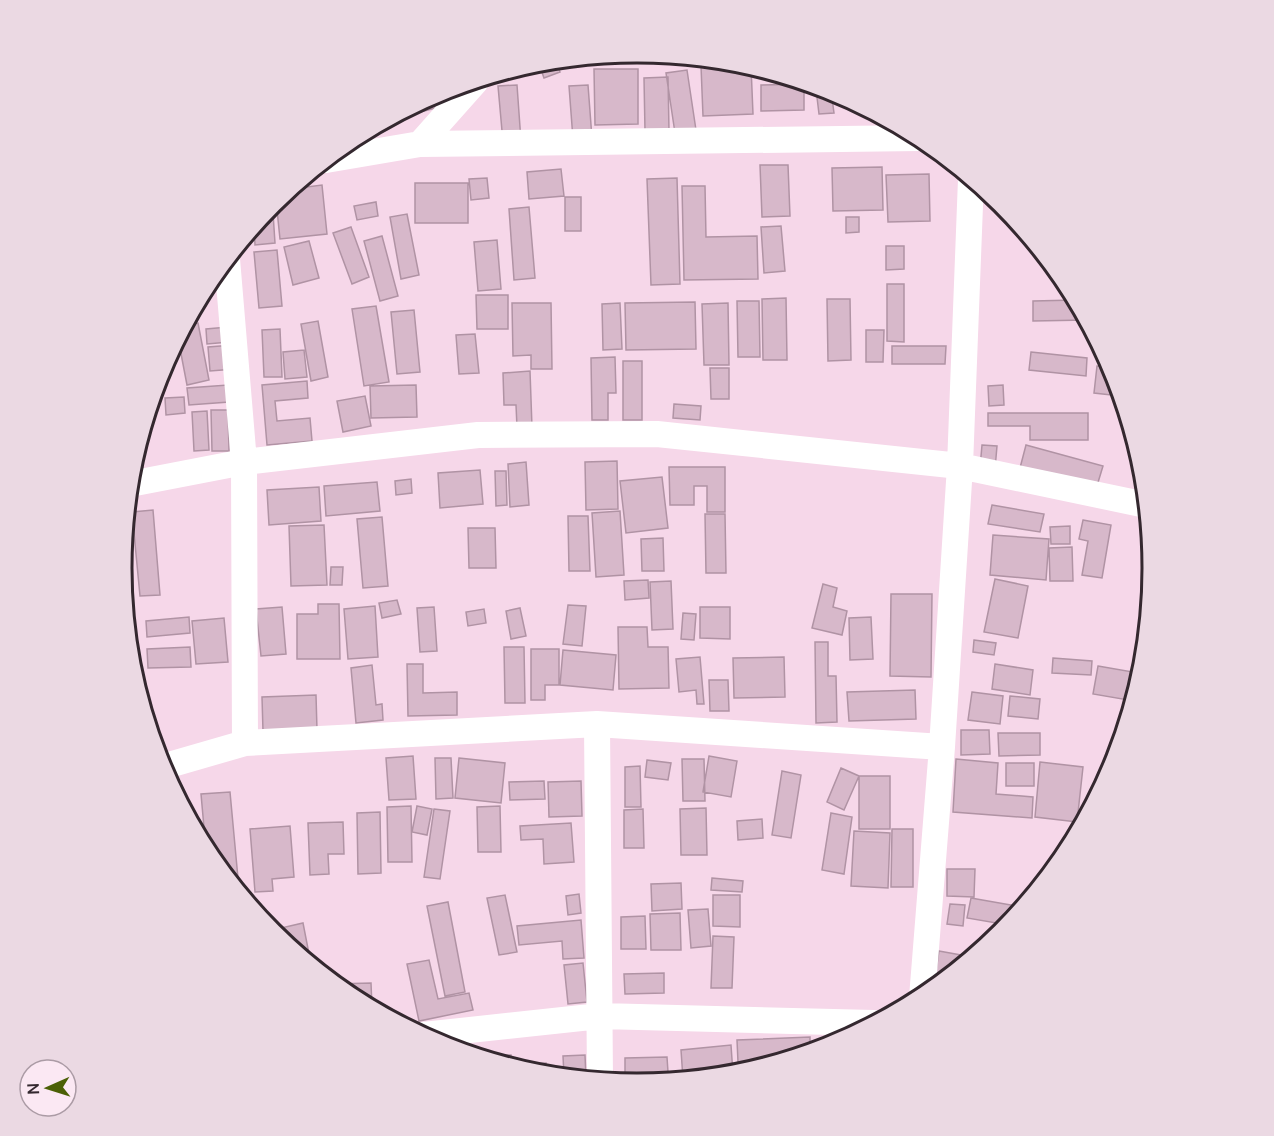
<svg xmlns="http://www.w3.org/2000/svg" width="1274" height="1136" font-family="Manrope,sans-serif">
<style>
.building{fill:#d7b8ca;stroke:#b093a4;stroke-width:1.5}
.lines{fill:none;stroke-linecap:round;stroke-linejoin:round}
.street{stroke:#fff;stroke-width:26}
.rim{fill:none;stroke:#34282f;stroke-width:3}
</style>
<rect width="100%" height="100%" fill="#f6d7e9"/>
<!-- building -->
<path class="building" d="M635 53V62H600V56Z
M640 53 685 57 686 62 640 63Z
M640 53 685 57 686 62 640 63Z
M556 60 560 72 544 78 539 64Z
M744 64 751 66 753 114 703 116 701 66Z
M594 69H638V124L595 125Z
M687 70 696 130 675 133 666 73Z
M668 77 669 131H645L644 78Z
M804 84V110L761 111V85Z
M517 85 521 141 503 142 498 86Z
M588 85 592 138 573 139 569 86Z
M451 88 455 103 401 117 400 113Z
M823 88 831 91 834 113 819 114 816 89Z
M760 165H788L790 216 762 217Z
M882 167 883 210 833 211 832 168Z
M561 169 564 196 529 199 527 172Z
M929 174 930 221 888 222 886 175Z
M487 178 489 198 471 200 469 179Z
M677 178 680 284 651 285 647 179Z
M415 183H468V223H415Z
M322 185 327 234 280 239 276 200 291 189Z
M682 186H705L706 237 757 236 758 279 684 280Z
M565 197H581V231H565Z
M376 202 378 216 357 220 354 206Z
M529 207 535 278 514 280 509 209Z
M265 213H273L275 243 255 245 254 226Z
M407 214 419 275 401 279 390 217Z
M846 217H859V232L846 233Z
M781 226 785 271 764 273 761 227Z
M351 227 369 277 352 284 333 233Z
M382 236 398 296 380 301 364 241Z
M497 240 501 289 478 291 474 242Z
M309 241 319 278 293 285 284 247Z
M886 246H904V269L886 270Z
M277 250 282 306 259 308 254 252Z
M887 284H904V342L887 341Z
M476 295H508V329H477Z
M786 298 787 360H763L762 299Z
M827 299H850L851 360 828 361Z
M1076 300 1086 320 1033 321V301Z
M737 301H759L760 357H738Z
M695 302 696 349 626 350 625 303Z
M512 303H551L552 369H531V355L513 356Z
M620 303 622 349 603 350 602 304Z
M728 303 729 365H704L702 304Z
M376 306 389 382 364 386 352 309Z
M414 310 420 372 397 374 391 312Z
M318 321 328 377 311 381 301 324Z
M198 323 209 380 187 385 178 338 185 325Z
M228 327 229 342 207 344 206 329Z
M280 329 282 377H264L262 330Z
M866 330H884L883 362H866Z
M475 334 479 373 459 374 456 335Z
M233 345 235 369 210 371 208 347Z
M892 346H946L945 364H892Z
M304 350 307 377 285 379 283 352Z
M1031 352 1087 358 1086 376 1029 370Z
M615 357 616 393H608V420H592L591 358Z
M623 361H642V420H623Z
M1097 366 1111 367 1113 371 1111 395 1094 393Z
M710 368H729V399H711Z
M530 371 532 427H517L516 405H504L503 373Z
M307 381 308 398 275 401 277 421 310 418 312 441 267 445 262 385Z
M228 385 229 402 189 405 187 388Z
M416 385 417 417 371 418 370 386Z
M1003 385 1004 405 989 406 988 386Z
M365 396 371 426 343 432 337 401Z
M184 397 185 413 166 415 165 398Z
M674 404 701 406 700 420 673 418Z
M211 410H228L229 451H212Z
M207 411 209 450 194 451 192 412Z
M988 413H1088V440H1030V426H988Z
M140 438 143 469 131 470V467Z
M982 445 997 446 995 469 980 468Z
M1026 445 1103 466 1096 489 1020 468Z
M617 461 618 509 586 510 585 462Z
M526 462 529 505 510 507 508 464Z
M669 467H725V512H707V486H694V505H670Z
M480 470 483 504 440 508 438 473Z
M495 471H506L507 505 496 506Z
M662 477 668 528 626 533 620 481Z
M411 479 412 493 396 495 395 481Z
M377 482 380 511 326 516 324 486Z
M319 487 321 521 269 525 267 490Z
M992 505 1044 514 1040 532 988 524Z
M153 510 160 595 140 596 132 512Z
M620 511 624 575 596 577 592 513Z
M705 514H725L726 573H706Z
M568 516H588L590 571H569Z
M382 517 388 586 363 588 357 519Z
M1083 520 1111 525 1102 578 1082 575 1088 541 1079 539Z
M324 525 327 585 291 586 289 526Z
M1070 526V544H1051L1050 527Z
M468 528H495L496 568H469Z
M993 535 1049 539 1046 580 990 575Z
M663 538 664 571H642L641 539Z
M1072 547 1073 581H1050L1049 548Z
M331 567H343L342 585H330Z
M995 579 1028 586 1018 638 984 632Z
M648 580 649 598 625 600 624 581Z
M648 580 649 598 625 600 624 581Z
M671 581 673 629 652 630 650 582Z
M123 583H130L133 610 126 611Z
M823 584 837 588 833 607 847 611 842 635 812 628Z
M891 594H932L931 677 890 676Z
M397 600 401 614 382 618 379 603Z
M318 604H339L340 659H297V614H318Z
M568 605 586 606 582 646 563 644Z
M375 606 378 657 348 659 344 609Z
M282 607 286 654 261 656 256 609Z
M434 607 437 651 420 652 417 608Z
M700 607H730V639L700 638Z
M520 608 526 636 511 639 506 611Z
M484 609 486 623 468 626 466 612Z
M683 613 696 614 694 640 681 639Z
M189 617 190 633 147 637 146 621Z
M871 617 873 659 850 660 849 618Z
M224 618 228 662 196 664 192 621Z
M618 627H647L648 647H668L669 688 619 689Z
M618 627H647L648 647H668L669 688 619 689Z
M974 640 996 643 994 655 973 652Z
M135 641 147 720 131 668 129 642Z
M815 642H828V676H836L837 722 816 723Z
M190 647 191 667 148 668 147 649Z
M504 647H524L525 703H505Z
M531 649H559V685H545V700H531Z
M563 650 616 655 613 690 560 685Z
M700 657 704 704H697L696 690 679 692 676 659Z
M700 657 704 704H697L696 690 679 692 676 659Z
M784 657 785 697 734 698 733 658Z
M1053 658 1092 661 1091 675 1052 673Z
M407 664H423V693L457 692V715L408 716Z
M995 664 1033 670 1030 695 992 689Z
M372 665 376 705 382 704 383 720 356 723 351 668Z
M1098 666 1133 672 1128 700 1093 694Z
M709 680H728L729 711H710Z
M915 690 916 719 849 721 847 692Z
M972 692 1003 696 1000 724 968 720Z
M316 695 317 730 263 731 262 697Z
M1010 696 1040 699 1038 719 1008 716Z
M961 730H989L990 754 961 755Z
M998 733H1040V755L999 756Z
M413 756 416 799 389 800 386 758Z
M709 756 737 761 731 797 703 792Z
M435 758H451L453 798 436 799Z
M459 758 505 763 501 803 455 798Z
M682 759H704L705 801H683Z
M956 759 998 763 996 794 1033 797 1032 818 953 812Z
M647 760 671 763 668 780 645 777Z
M1040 762 1083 767 1077 822 1035 817Z
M1006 763H1034V786H1006Z
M640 766 641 807H625V767Z
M841 768 859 776 844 810 827 802Z
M782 771 801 775 791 838 772 835Z
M859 776H890V829H859Z
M544 781 545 799 510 800 509 782Z
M581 781 582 816 549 817 548 782Z
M230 792 239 889H237L206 850 201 794Z
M411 806 412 862H388L387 807Z
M417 806 432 809 427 835 412 832Z
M500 806 501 852H478L477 807Z
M706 808 707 855H681L680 809Z
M434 809 450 811 440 879 424 877Z
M643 809 644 848H624V810Z
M380 812 381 873 358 874 357 813Z
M831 813 852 817 844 874 822 870Z
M762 819 763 838 738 840 737 821Z
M343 822 344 854H328L329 874 310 875 308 823Z
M571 823 574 862 544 864 543 839 521 840 520 826Z
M290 826 294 877 272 879 273 891 255 892 250 829Z
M892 829H913V887H891Z
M854 831 890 833 888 888 851 886Z
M947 869H975L974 897 947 896Z
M712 878 743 881 742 892 711 890Z
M681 883 682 909 652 911 651 884Z
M579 894 581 913 568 915 566 896Z
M505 895 517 952 499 955 487 898Z
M713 895H740V927L713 926Z
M971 898 1022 907 1008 925 967 918Z
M448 902 465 992 445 996 427 906Z
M950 904 965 905 963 926 947 924Z
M708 909 711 946 691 948 688 910Z
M680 913 681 950H651L650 914Z
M645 916 646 949H621V917Z
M581 920 584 958 563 959 562 941 519 945 517 926Z
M303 923 311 964 283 941 281 928Z
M713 936 734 937 732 988H711Z
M939 951 972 957 945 979 935 977Z
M429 960 438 999 469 993 473 1010 419 1021 407 964Z
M583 963 587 1002 568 1004 564 965Z
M664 973V993L625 994 624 974Z
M371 983 372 1007 350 996 335 984Z
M810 1037V1052L781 1060 738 1062 737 1040Z
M731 1045 733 1074 718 1076 717 1067 704 1068 705 1077 683 1079 681 1050Z
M511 1055 512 1066 486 1058V1056Z
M585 1055 586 1078 564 1076 563 1056Z
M667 1057 668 1072 625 1073V1058Z
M546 1063 547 1075 522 1069 521 1065Z"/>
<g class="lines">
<!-- street -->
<path class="street" d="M420 144 476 81
M326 160 420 144 920 138
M227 259 244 462 245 743
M130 484 244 462 478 435 657 434 960 466 1146 505
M597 724 600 1080
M162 767 245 743 597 724 942 747
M922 998 942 747 960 466 971 179
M423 1035 600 1016 874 1023"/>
</g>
<!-- crop -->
<path d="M0 0H1274V1136H0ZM132 568a505 505 0 1 1 1010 0a505 505 0 1 1-1010 0Z" fill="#ebd9e3" fill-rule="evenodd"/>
<path class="rim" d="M132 568a505 505 0 1 1 1010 0a505 505 0 1 1-1010 0Z"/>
<!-- north arrow -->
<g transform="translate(48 1088) rotate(267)"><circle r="28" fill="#fbe8f3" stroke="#ab9ba5" stroke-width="1.5"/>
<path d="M0-4.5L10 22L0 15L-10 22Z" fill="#4b5f05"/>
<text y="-9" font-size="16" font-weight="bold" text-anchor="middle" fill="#34282f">N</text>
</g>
</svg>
